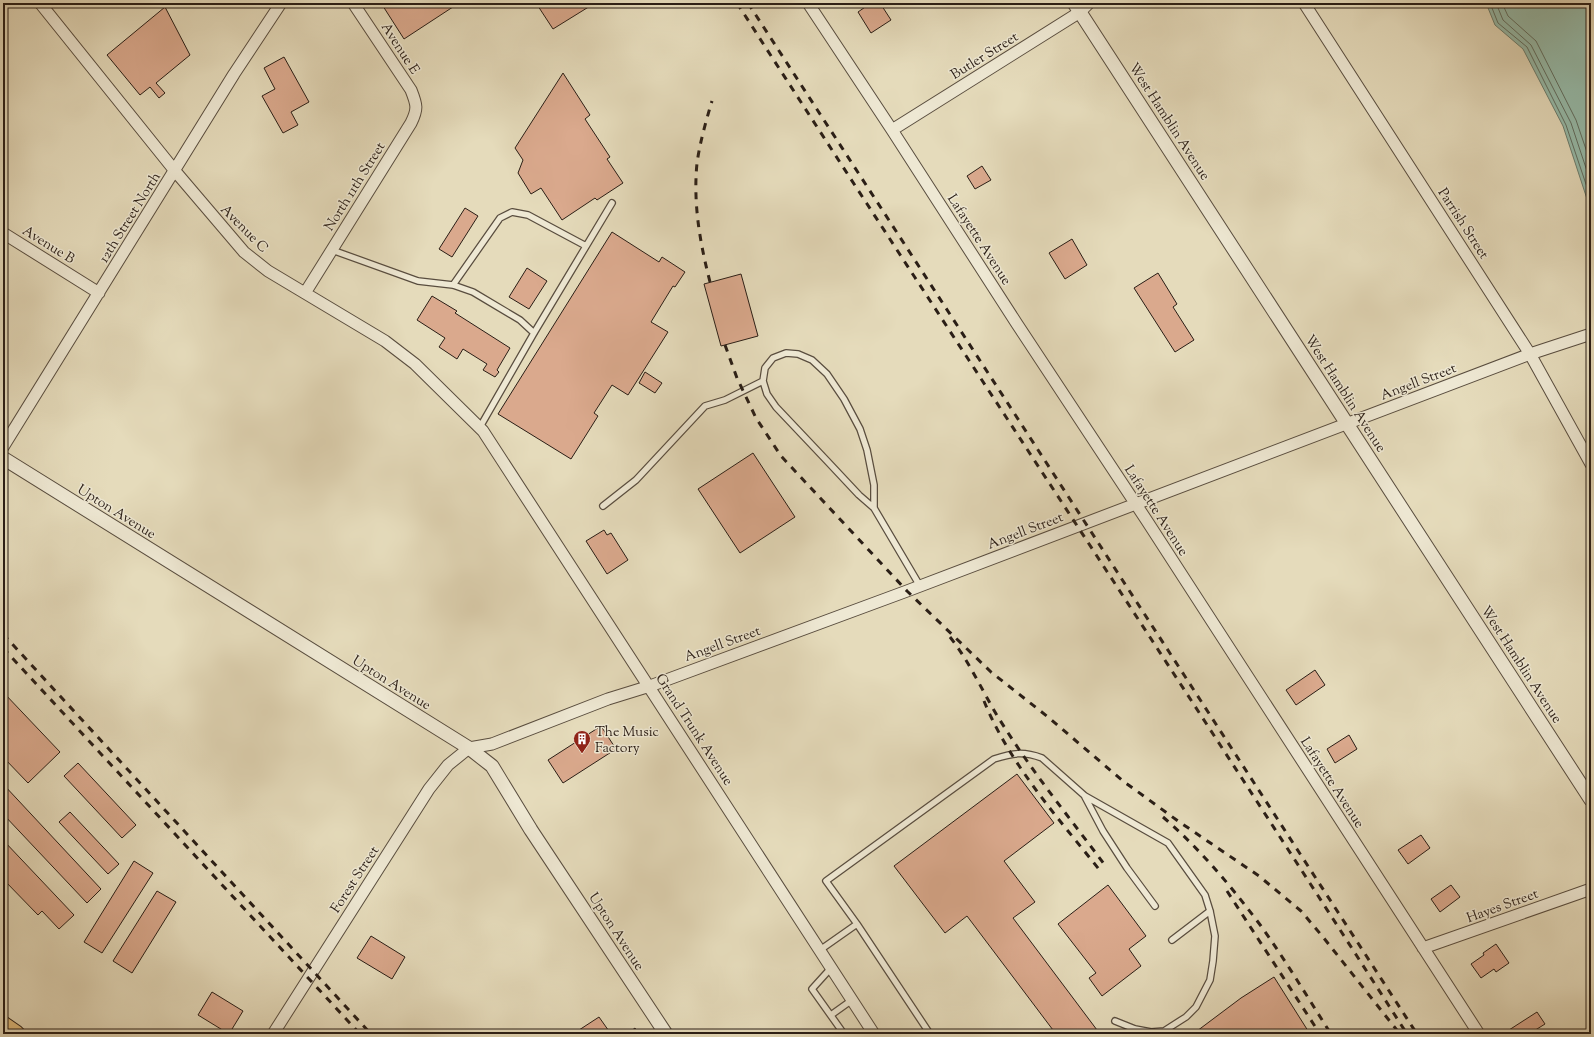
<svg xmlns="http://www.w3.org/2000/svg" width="1594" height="1037" font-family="'Sorts Mill Goudy',serif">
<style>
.water{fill:#96bcab;stroke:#6b7d6f}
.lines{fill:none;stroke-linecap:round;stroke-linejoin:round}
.shore{stroke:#606d60;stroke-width:1}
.building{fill:#daa98d;stroke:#2a1e16}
.service-casing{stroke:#594d3f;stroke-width:8}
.minor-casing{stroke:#594d3f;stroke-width:13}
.tertiary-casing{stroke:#594d3f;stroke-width:15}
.primary-casing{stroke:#2a1e16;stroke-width:19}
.service{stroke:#eee8d3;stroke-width:5.5}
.minor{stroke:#eee8d3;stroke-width:11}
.tertiary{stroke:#eee8d3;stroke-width:13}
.primary{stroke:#e2be7e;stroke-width:17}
.rail{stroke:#2a1e16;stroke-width:3;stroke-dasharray:7 7;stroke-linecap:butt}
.labels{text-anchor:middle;stroke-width:3;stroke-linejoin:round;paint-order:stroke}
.street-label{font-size:14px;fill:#2a1e16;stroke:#eee8d3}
.poi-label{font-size:14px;fill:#2a1e16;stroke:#eee8d3;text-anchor:start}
</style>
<rect width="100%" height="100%" fill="#e5dbbb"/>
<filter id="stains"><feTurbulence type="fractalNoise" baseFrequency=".005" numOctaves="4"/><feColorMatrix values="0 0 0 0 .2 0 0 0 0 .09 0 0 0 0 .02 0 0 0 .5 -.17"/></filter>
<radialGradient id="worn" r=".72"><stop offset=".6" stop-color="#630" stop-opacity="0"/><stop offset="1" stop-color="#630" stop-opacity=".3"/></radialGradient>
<!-- water -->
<path class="water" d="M1486 3H1591V211L1563 126 1523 49 1495 25Z"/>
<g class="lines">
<!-- shore -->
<path class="shore" d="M1490 3 1498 23 1527 47 1566 125 1591 199
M1496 3 1503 20 1531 45 1571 123 1591 183
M1502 3 1508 16 1536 41 1576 120 1591 164"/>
</g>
<!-- building -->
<path class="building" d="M381 3H459L404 39Z
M536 3H595L553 29Z
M871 3H880L891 20 871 33 858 12Z
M165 7 190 55 156 83 165 93 159 98 150 87 140 95 107 55Z
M284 57 309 102 291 112 298 125 283 133 262 96 275 89 264 68Z
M563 73 590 115 585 119 610 157 607 159 623 183 597 200 595 198 562 220 541 188 531 194 518 173 523 160 515 148Z
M982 166 991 180 975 189 967 176Z
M465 208 478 216 452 257 439 249Z
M612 232 659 262 662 257 685 272 675 287 673 286 651 322 668 332 628 395 612 385 594 413 598 416 571 459 498 414Z
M1072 239 1087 265 1065 279 1049 253Z
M527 268 547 281 529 309 509 297Z
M1158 273 1177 304 1173 307 1194 340 1175 352 1134 288Z
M741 274 758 336 721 346 704 284Z
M432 296 457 311 455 313 510 348 497 370 499 372 495 377 483 370 487 364 463 349 457 359 439 347 445 338 417 320Z
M645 372 662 383 655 393 639 383Z
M753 453 795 517 740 553 698 489Z
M604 530 607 535 611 533 628 560 607 574 586 541Z
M1315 670 1325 685 1296 705 1286 690Z
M3 692 60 752 28 783 3 757Z
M601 726 616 749 563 783 548 760Z
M1349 735 1357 749 1335 763 1327 749Z
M78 763 136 825 122 838 64 776Z
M1017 774 1054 823 1004 861 1035 902 1013 918 1100 1034H1056L967 916 945 933 894 866Z
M3 784 101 889 87 903 3 814Z
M70 812 119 864 108 874 59 822Z
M1421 835 1430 848 1408 864 1398 850Z
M3 840 74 915 59 929 42 911 38 915 3 879Z
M134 861 153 873 102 953 84 942Z
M1108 885 1146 936 1129 949 1141 966 1102 996 1089 978 1096 973 1058 924Z
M1451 885 1460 897 1440 912 1431 899Z
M157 891 176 902 132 973 113 961Z
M371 936 405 957 392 979 357 958Z
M1496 944 1509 963 1496 972 1494 969 1481 978 1471 964 1484 955 1483 953Z
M1274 977 1310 1034H1193L1241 998Z
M212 992 243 1011 229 1034 198 1015Z
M1537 1012 1545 1024 1529 1034H1512L1509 1030Z
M599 1017 611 1034H577L576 1032Z
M635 1028 639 1034H627Z"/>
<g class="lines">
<defs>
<path id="service" d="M332 250 418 281 453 285 473 292 520 320 534 333
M453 285 500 218 512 212 528 215 586 246
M480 427 534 333 612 203
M603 506 636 480 705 406 725 400 763 381
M874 508V485L867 450 860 429 844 399 827 374 812 360 798 354 786 353 773 358 765 368 763 381 767 394 776 407 829 463 859 495 874 508 920 586
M1085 797 1103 831 1127 868 1155 906
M857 924 930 1034
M1172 940 1210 911
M820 950 857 924 826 881 994 759C1013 753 1023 751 1042 758L1085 796 1168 843 1205 895 1210 911 1215 936 1213 961 1210 980 1196 1007 1186 1017 1164 1031 1151 1032 1135 1029 1115 1021
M831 968 812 989 844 1034
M831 1015 852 1000"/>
<path id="minor" d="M40 3 175 171 244 252 268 271 385 341 415 364 483 431 874 1034
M808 3 892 130 1017 324 1147 521 1479 1034
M1304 3 1530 354 1591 464
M892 130 1080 12 1089 3
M3 233 99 293
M305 293 411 123C418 109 417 105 411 90L353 3
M3 447 234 74 281 3
M1423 948 1591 889
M273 1034 429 789 448 765 469 748 492 744 608 699 650 686 907 591 1530 354 1591 334"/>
<path id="tertiary" d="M1074 3 1591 800
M3 458 469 748 492 766 531 830 666 1034"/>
<path id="primary" d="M3 1025 16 1034"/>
</defs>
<!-- service casing -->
<use href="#service" class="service-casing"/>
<!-- minor casing -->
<use href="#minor" class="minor-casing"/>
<!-- tertiary casing -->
<use href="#tertiary" class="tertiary-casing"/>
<!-- primary casing -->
<use href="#primary" class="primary-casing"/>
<!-- service -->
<use href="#service" class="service"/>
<!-- minor -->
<use href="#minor" class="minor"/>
<!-- tertiary -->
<use href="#tertiary" class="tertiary"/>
<!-- primary -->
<use href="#primary" class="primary"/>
<!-- rail -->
<path class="rail" d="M737 3C959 348 1186 689 1407 1034
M748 3 1417 1034
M710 282C700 243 693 204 697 163 700 142 706 121 712 101
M725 345 737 378 756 418 781 456 907 591 991 672 1048 717 1123 781 1178 821 1259 876 1301 911 1323 937 1400 1034
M3 634 371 1034
M950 637C972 665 985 698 1005 728 1036 777 1073 822 1107 868
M3 648 360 1034
M984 701C1010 765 1059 819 1102 873
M1163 817C1200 849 1231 886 1261 926 1286 961 1308 998 1331 1034
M1227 891 1320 1034"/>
</g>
<!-- icons -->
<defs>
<symbol id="building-pin" viewBox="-11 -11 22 30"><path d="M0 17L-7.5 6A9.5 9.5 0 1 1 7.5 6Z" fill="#8f2418" stroke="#eee8d3"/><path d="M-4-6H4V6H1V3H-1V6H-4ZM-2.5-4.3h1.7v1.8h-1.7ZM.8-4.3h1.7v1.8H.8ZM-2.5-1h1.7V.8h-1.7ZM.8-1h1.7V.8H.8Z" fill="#fff"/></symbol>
</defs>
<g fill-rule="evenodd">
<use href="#building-pin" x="572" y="729" width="20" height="27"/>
</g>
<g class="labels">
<!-- street labels -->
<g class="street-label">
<text transform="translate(401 48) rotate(57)" y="5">Avenue E</text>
<text transform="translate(984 55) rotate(-32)" y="5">Butler Street</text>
<text transform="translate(1170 121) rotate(57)" y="5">West Hamblin Avenue</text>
<text transform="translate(354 186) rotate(-58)" y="5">North 11th Street</text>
<text transform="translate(129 217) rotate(-58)" y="5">12th Street North</text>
<text transform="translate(1464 223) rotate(57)" y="5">Parrish Street</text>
<text transform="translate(245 228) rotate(45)" y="5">Avenue C</text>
<text transform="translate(980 239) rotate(57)" y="5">Lafayette Avenue</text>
<text transform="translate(49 244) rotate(32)" y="5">Avenue B</text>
<text transform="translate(1418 381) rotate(-21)" y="5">Angell Street</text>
<text transform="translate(1346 393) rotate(57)" y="5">West Hamblin Avenue</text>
<text transform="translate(1157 510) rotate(57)" y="5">Lafayette Avenue</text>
<text transform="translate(117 511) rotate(32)" y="5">Upton Avenue</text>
<text transform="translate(1025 530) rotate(-21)" y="5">Angell Street</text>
<text transform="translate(722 643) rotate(-20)" y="5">Angell Street</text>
<text transform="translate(1522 664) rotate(57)" y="5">West Hamblin Avenue</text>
<text transform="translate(392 682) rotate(32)" y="5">Upton Avenue</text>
<text transform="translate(695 729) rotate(57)" y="5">Grand Trunk Avenue</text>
<text transform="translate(1333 782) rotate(57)" y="5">Lafayette Avenue</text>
<text transform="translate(354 879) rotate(-57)" y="5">Forest Street</text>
<text transform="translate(1502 905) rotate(-20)" y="5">Hayes Street</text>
<text transform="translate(617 931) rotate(57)" y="5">Upton Avenue</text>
</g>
<!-- poi labels -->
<g class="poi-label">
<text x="595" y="736">The Music<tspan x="595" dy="16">Factory</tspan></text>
</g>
</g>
<!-- margin -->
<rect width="1594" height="1037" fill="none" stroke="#e5dbbb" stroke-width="16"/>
<rect x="4" y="4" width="1586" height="1029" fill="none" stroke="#2a1e16" stroke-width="2"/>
<rect x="8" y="8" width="1578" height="1021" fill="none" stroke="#2a1e16"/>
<rect width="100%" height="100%" filter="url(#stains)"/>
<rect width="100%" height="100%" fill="url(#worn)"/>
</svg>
